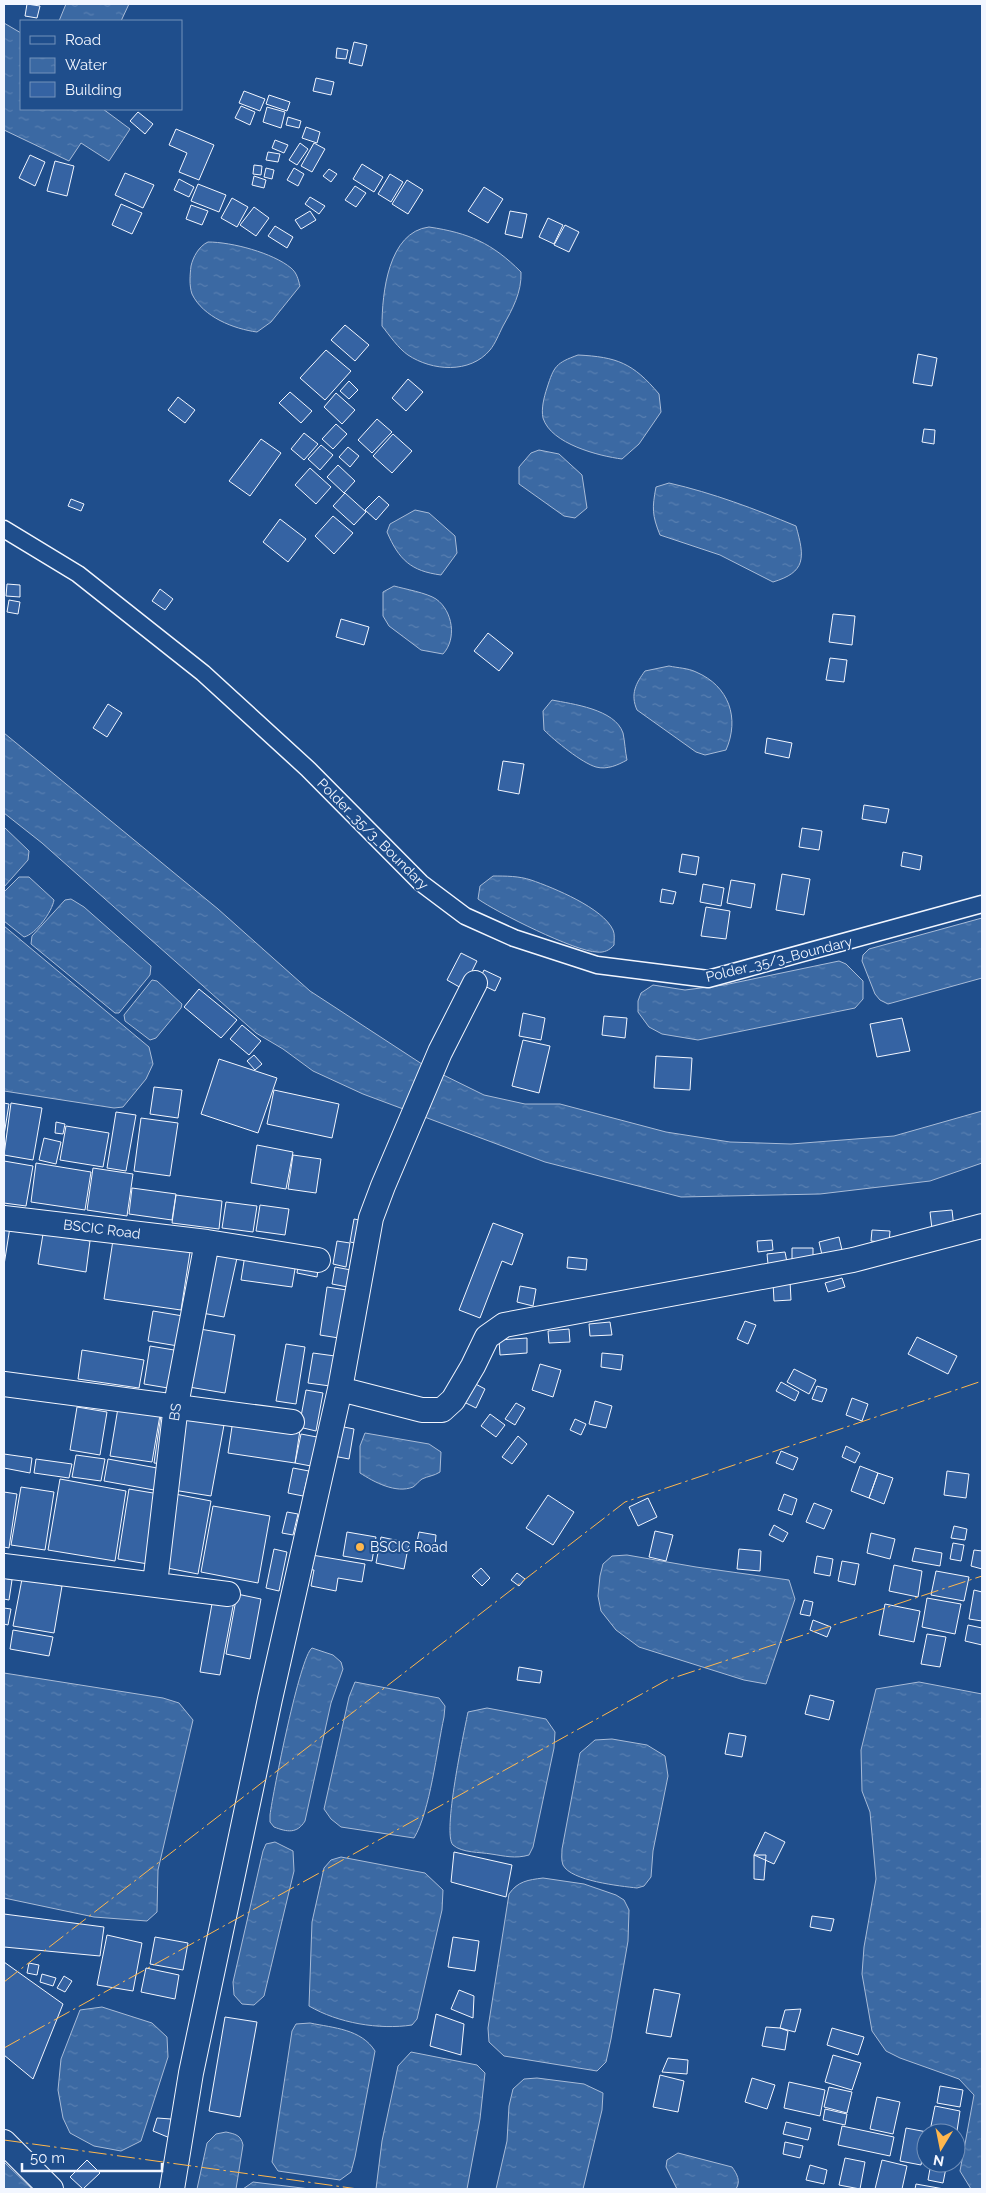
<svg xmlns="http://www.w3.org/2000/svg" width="986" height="2193" font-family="Raleway,sans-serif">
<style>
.water{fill:url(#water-ripples);stroke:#a8bbd7}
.building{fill:#3563a3;stroke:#f2f6ff}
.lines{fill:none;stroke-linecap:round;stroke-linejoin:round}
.street-casing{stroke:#f2f6ff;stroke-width:19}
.secondary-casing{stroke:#f2f6ff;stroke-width:26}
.street{stroke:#1f4e8c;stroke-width:16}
.secondary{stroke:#1f4e8c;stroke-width:24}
.power{stroke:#ffb74d;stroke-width:1;stroke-dasharray:18 4 2.5 4;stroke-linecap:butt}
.poi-dot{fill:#ffb74d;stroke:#1f4e8c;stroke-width:2}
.labels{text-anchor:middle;stroke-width:4;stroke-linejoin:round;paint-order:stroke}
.street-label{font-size:14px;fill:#f2f6ff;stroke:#1f4e8c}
.poi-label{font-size:14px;fill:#f2f6ff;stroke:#1f4e8c;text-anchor:start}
</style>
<defs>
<pattern id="water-ripples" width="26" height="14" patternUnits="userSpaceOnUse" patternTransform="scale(1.25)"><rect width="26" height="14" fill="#3b69a3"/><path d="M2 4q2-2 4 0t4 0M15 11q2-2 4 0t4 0" fill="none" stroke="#587fb1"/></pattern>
</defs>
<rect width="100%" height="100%" fill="#1f4e8c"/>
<!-- water -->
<path class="water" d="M66 4H129L121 21H59Z
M4 23 21 33V109H103L130 129 109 161 81 143 69 161 4 130Z
M429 227C469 233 492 243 521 272 522 292 512 310 503 326 499 334 495 344 490 350 470 374 432 371 408 355 398 348 390 336 382 326 382 294 388 232 429 227Z
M208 242C232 242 273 253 291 268 297 273 298 279 300 286L271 322 257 332C234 329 203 317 192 294 189 285 190 275 191 266 193 257 199 246 208 242Z
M578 355C617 357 633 363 659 394L661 412 639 444 622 459C599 456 551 444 543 418 541 409 544 397 547 388 554 366 556 363 578 355Z
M539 450 559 454 582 475 587 508 575 518 564 516 519 484V467L531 453Z
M669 483C713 493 755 509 796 526 805 558 806 572 773 582L720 555 660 535C652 515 652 508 656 487Z
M415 510 429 513 455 536 457 553 441 575C411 571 399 560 387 532L390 524Z
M394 586C405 589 427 593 436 599 453 611 457 639 443 654L421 650 389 626 383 616V592Z
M669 666C678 668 688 668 696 672 729 686 740 718 726 750L705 755 696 752 637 710C630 694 636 683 645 671Z
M552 700C572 704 615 709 623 733 625 742 625 751 627 760 618 765 607 770 596 767 582 763 555 741 544 730L543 711Z
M4 733 218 909 310 991 425 1066 484 1095 525 1104H560L666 1132 730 1142 791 1144 894 1136 982 1111V1163L930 1181 820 1194 681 1197 545 1162 363 1094 313 1071 283 1049 256 1033 42 843 4 813Z
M4 827 29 851 28 860 4 887Z
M493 876C506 876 519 876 531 880 554 888 603 908 613 930 615 934 614 940 614 945 610 950 604 953 597 952 576 952 496 912 478 899L480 886Z
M19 877H29L54 900C52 912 36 934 24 937L4 921V892Z
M71 899 84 907 151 966 150 975 119 1013H115L31 944 32 936 65 900Z
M982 918V978L888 1004 880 1000 875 994 862 961 863 955 869 949Z
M4 926 149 1047 153 1064 146 1079 123 1107 114 1108 4 1091Z
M839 961 846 964 863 981V999L855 1008 698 1040 662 1034 649 1027 638 1012V1001L641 993 653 985 685 990 724 985Z
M152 980 157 981 182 1004 181 1008 156 1038 150 1040 125 1021 124 1015Z
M365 1433 429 1444 441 1452 440 1472C434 1476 428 1476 422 1479 419 1481 416 1485 413 1487 396 1494 374 1482 360 1473V1446Z
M627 1555 696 1567 789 1580 795 1599 766 1684 744 1680 639 1647 616 1630 601 1611 598 1596 600 1576 603 1564 612 1556Z
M312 1648 333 1655 341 1662 343 1669 331 1703 305 1821C297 1834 287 1832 274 1827L270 1822V1815C273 1792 300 1656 312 1648Z
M4 1673 163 1698 179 1703 193 1720 158 1870 157 1912 147 1921 94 1917 4 1898Z
M355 1682 439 1698 445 1706 444 1717C437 1749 430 1812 414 1838L341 1827 331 1819 324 1809 349 1697Z
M919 1682 982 1694V2189H971L960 2171 974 2095 959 2079 900 2058 886 2051 872 2031 862 1974 864 1947 876 1879 870 1812 862 1791 861 1750 876 1689Z
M487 1708 546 1719 555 1732 554 1748 533 1847 529 1855C515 1859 505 1856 491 1854 480 1852 462 1853 453 1845 442 1834 464 1732 468 1712Z
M612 1739 647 1745 665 1756 668 1776 653 1851 651 1877 644 1886 637 1888C620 1886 571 1881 563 1865 561 1860 562 1854 562 1849L580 1753 595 1740Z
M275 1842 293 1851 294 1871 264 1996 254 2005 242 2004 234 1995 233 1982 263 1851 266 1844Z
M341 1857 425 1873 443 1890 442 1910 417 2019 412 2025C379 2030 338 2023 309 2006L312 1922 324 1868 331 1860Z
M543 1878 584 1884 616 1895 624 1900 629 1910 628 1941 611 2039 606 2062 597 2071 504 2056 489 2042 488 2028 509 1894C518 1881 528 1880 543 1878Z
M102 2007 152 2023 167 2037 168 2057 141 2141 121 2151 94 2146 70 2133 63 2118 58 2090 61 2059 80 2010Z
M310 2023C334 2028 361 2029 375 2051L355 2157 351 2172 340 2180 278 2171 272 2162 292 2031 296 2024Z
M411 2052 477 2065 485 2073 480 2119 467 2189H376L382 2141 398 2066Z
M537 2078 584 2084 603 2093 602 2110 583 2189H496L507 2141 509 2106 513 2089 524 2079Z
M226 2132C235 2134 241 2135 243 2145L236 2189H197L207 2143 216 2134Z
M678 2153 732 2167C737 2174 741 2181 736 2189H677L666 2167 667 2160Z
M4 2162 32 2189H4Z
M253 2182 310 2189H243Z"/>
<!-- building -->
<path class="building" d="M27 4 40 6 37 18 25 16Z
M354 42 367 45 362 66 349 63Z
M337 48 348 50 346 59 336 58Z
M316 78 334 82 331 95 313 91Z
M244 91 265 99 260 111 239 103Z
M269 95 290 102 287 111 266 104Z
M241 106 255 112 250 125 235 118Z
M267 107 285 112 281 128 263 122Z
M138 112 153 124 145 134 130 121Z
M288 117 301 121 299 128 286 125Z
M306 127 320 132 317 143 302 138Z
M176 129 214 145 199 180 179 172 187 153 169 145Z
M275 140 288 145 284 153 272 148Z
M300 143 308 149 297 165 289 160Z
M314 143 325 149 312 172 301 166Z
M268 152 280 154 278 162 266 160Z
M30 155 45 162 35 186 19 178Z
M55 161 74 166 67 196 47 191Z
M362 164 383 177 374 192 353 179Z
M254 165 262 166 261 175 253 174Z
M266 168 274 170 272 179 264 177Z
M294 168 304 174 298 186 287 180Z
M329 169 337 174 331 182 323 176Z
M125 173 154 185 143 208 115 195Z
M390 174 403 182 391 202 378 194Z
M254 176 266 180 264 188 252 185Z
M179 179 194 187 189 197 174 190Z
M407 180 423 190 408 214 392 204Z
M198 184 226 195 219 212 191 201Z
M355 186 366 193 356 207 345 200Z
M484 187 503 199 488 223 468 211Z
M310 197 325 206 319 214 305 204Z
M232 198 248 207 237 227 221 218Z
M121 204 142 213 132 234 112 225Z
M191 205 208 211 202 225 186 219Z
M254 207 269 218 256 236 240 225Z
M310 211 316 220 301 229 295 220Z
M510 211 527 214 522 238 505 234Z
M548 218 563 225 554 244 539 237Z
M565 225 579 232 569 252 554 245Z
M275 226 293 237 287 248 268 236Z
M345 325 369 345 355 361 331 340Z
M326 350 351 371 325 400 300 378Z
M918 354 937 358 932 386 913 383Z
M408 379 423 392 406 411 392 398Z
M349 381 358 390 349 399 340 391Z
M290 392 312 411 301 423 279 403Z
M336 393 355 410 342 424 324 407Z
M178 397 195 410 185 423 168 410Z
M377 419 392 432 372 453 358 440Z
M336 424 347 434 333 449 322 439Z
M924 429 935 430 934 444 922 442Z
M304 433 318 444 304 460 291 449Z
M393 434 412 451 392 473 373 456Z
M261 439 281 453 250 496 229 481Z
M321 445 333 455 320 470 308 459Z
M348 447 359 456 350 467 339 457Z
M338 465 355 481 344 493 327 477Z
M310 468 331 487 316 504 295 485Z
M345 493 366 512 354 525 333 506Z
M379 496 389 505 376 520 365 510Z
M71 499 84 504 81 511 68 506Z
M333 516 353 533 334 554 315 536Z
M280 519 306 539 288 562 263 542Z
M7 584 20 585V597L6 596Z
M160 589 173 599 165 610 152 601Z
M9 600 20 602 18 614 7 612Z
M833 614 855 616 852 645 829 642Z
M341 619 369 627 364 645 336 637Z
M488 633 513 653 499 671 474 651Z
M830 658 847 660 844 682 826 680Z
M108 704 122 713 107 737 93 728Z
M767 738 792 743 789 758 765 753Z
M503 761 524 764 519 794 498 790Z
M864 805 889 809 886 823 862 819Z
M802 828 822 831 819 850 799 847Z
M903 852 922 856 920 870 901 866Z
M682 854 699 857 696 875 679 872Z
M782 874 810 879 804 915 776 910Z
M731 880 755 884 751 908 727 903Z
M703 884 724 888 721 906 700 902Z
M662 889 676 892 673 904 660 902Z
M706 907 730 911 726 939 701 936Z
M461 953 477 961 463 989 447 980Z
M484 970 501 978 495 991 478 983Z
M199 989 237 1020 221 1038 184 1007Z
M523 1013 545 1018 541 1040 519 1036Z
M604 1016 627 1018 625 1038 602 1035Z
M902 1018 910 1051 877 1057 870 1024Z
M242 1025 261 1041 249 1055 230 1039Z
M523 1040 550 1046 539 1093 512 1086Z
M254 1055 262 1064 255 1070 247 1061Z
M656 1056 692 1058 690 1090 654 1088Z
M219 1059 277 1078 258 1133 201 1114Z
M154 1087 182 1090 178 1118 150 1114Z
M274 1090 339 1104 332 1138 267 1124Z
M4 1103 9 1104 4 1135Z
M11 1103 42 1108 33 1160 4 1155Z
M116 1112 136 1115 126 1171 107 1168Z
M141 1118 178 1123 170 1176 134 1171Z
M56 1122 65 1124 63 1134 55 1133Z
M66 1126 109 1133 103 1167 60 1160Z
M44 1138 61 1142 56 1164 39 1160Z
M257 1145 293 1152 286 1189 251 1183Z
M293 1155 321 1159 316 1193 288 1189Z
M4 1161 33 1166 26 1206 4 1203Z
M36 1163 91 1172 85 1210 31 1202Z
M93 1168 133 1174 127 1216 87 1210Z
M132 1188 176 1194 172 1220 129 1214Z
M176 1195 222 1201 219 1229 172 1223Z
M226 1202 257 1206 253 1232 222 1228Z
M260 1205 289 1209 285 1235 256 1231Z
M952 1210 954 1228 932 1229 930 1212Z
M354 1219 364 1221 360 1244 350 1242Z
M493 1223 523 1234 512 1265 502 1261 480 1318 459 1310Z
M4 1226 10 1227 4 1265Z
M872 1230 890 1231 889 1243 871 1241Z
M43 1234 90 1241 86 1272 38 1264Z
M839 1237 842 1250 822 1255 819 1242Z
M113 1240 190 1252 181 1310 104 1299Z
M772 1240 773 1250 758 1252 757 1241Z
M337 1241 350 1243 346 1267 333 1264Z
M792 1248H813V1263H792Z
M785 1252 787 1262 768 1264 767 1254Z
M215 1254 237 1258 224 1317 202 1313Z
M245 1255 296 1263 292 1287 241 1280Z
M568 1257 587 1259 586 1270 567 1268Z
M299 1260 319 1263 317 1277 297 1273Z
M335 1267 351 1270 348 1287 332 1284Z
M842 1278 845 1287 828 1292 825 1283Z
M790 1281 791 1300 774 1301 773 1282Z
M520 1286 536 1289 533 1306 517 1302Z
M327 1287 353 1291 345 1339 320 1335Z
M153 1311 183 1316 178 1346 148 1341Z
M745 1321 756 1325 748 1344 737 1339Z
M610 1322 612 1335 590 1336 589 1324Z
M200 1329 235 1335 225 1393 189 1387Z
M569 1329 570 1342 549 1343 548 1331Z
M917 1337 957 1356 948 1374 908 1354Z
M527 1338V1353L500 1355 499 1340Z
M286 1344 305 1347 296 1404 276 1401Z
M150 1346 180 1351 174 1389 144 1384Z
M82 1350 144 1360 139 1388 78 1379Z
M313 1353 335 1356 330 1386 308 1383Z
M602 1353 623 1355 621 1370 601 1367Z
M540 1364 561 1370 553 1397 532 1390Z
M794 1369 816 1380 809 1394 787 1382Z
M470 1381 485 1389 476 1408 460 1400Z
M781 1382 799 1392 795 1401 776 1391Z
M817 1386 827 1389 822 1402 812 1399Z
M306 1390 323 1393 316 1431 299 1427Z
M852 1398 868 1404 862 1421 846 1415Z
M595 1401 612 1406 606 1428 589 1424Z
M516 1403 525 1408 515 1425 505 1419Z
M77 1407 107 1412 100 1455 70 1450Z
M118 1408 160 1415 152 1462 110 1456Z
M490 1414 505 1425 496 1437 481 1426Z
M161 1415 172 1417 164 1464 154 1463Z
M186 1419 224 1425 211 1496 173 1490Z
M575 1419 586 1424 581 1435 570 1430Z
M233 1420 300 1430 295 1463 228 1453Z
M334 1425 354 1429 349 1459 328 1455Z
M301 1434 317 1437 311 1466 295 1463Z
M518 1436 527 1444 512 1464 502 1457Z
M846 1446 860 1453 855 1463 842 1457Z
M781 1451 798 1458 793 1470 776 1463Z
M4 1454 32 1458 30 1473 4 1468Z
M76 1455 105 1459 101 1481 72 1477Z
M36 1459 72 1464 69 1478 34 1473Z
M108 1459 157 1468 154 1490 104 1481Z
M860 1466 878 1473 869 1498 851 1491Z
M293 1468 309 1471 303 1496 288 1493Z
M947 1471 969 1474 966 1498 944 1495Z
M878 1473 893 1478 884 1504 869 1498Z
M60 1479 126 1491 115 1561 48 1550Z
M21 1487 54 1492 45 1550 11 1545Z
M129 1489 165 1495 154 1565 118 1559Z
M4 1492 17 1494 9 1548 4 1547Z
M175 1494 211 1501 198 1574 162 1567Z
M784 1494 797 1499 792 1515 778 1510Z
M548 1495 574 1512 553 1545 526 1528Z
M648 1498 657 1517 638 1526 629 1507Z
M814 1503 832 1510 824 1529 806 1522Z
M213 1506 270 1516 258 1583 201 1572Z
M287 1512 298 1514 293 1535 282 1533Z
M774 1525 788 1533 783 1542 769 1535Z
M954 1526 967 1529 965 1540 951 1538Z
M655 1531 673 1535 666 1561 649 1557Z
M347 1532 376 1537 372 1561 343 1556Z
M419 1532 436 1535 435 1546 417 1542Z
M871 1533 895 1539 890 1559 867 1553Z
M381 1537 409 1543 404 1569 376 1563Z
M953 1543 964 1545 961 1561 950 1559Z
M915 1548 942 1553 940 1566 912 1561Z
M274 1549 287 1552 279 1591 266 1588Z
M739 1549 761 1551 760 1571 737 1569Z
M974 1550 982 1551V1569L971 1566Z
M306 1554 365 1564 362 1582 338 1578 336 1591 311 1586 314 1570 304 1569Z
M817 1556 833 1559 830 1576 814 1573Z
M842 1561 859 1564 855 1585 838 1581Z
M894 1565 922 1571 918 1597 889 1591Z
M481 1568 490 1578 482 1586 472 1576Z
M936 1571 969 1577 964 1601 931 1595Z
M517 1573 525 1579 519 1586 511 1580Z
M4 1578 12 1580 9 1600 4 1599Z
M22 1579 62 1586 54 1633 13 1626Z
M974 1590 982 1592V1621L969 1619Z
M237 1594 261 1599 250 1659 226 1654Z
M213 1598 234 1601 220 1675 200 1672Z
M927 1598 961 1604 955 1634 922 1627Z
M804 1600 813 1602 810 1616 800 1614Z
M885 1604 920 1611 914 1642 879 1635Z
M4 1608 11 1609 8 1625 4 1624Z
M813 1620 831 1627 827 1637 810 1630Z
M968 1625 982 1628V1645L965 1641Z
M13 1630 53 1637 49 1656 10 1649Z
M927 1634 946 1637 940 1667 921 1664Z
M519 1667 542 1671 540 1683 517 1680Z
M810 1695 834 1701 829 1720 805 1714Z
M729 1733 746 1736 742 1757 725 1754Z
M765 1832 785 1842 774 1864 754 1855Z
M454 1852 512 1865 506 1897 451 1882Z
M754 1855H766L764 1880 754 1879Z
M4 1914 104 1927 100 1956 4 1947Z
M812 1916 834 1919 831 1931 810 1927Z
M107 1935 142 1943 133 1991 97 1985Z
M155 1937 188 1943 183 1970 150 1964Z
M453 1937 479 1941 475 1971 448 1967Z
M4 1962 63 2004 33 2079 4 2055Z
M29 1963 39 1965 37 1975 27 1973Z
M146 1968 179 1975 175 1999 141 1992Z
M42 1974 56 1978 53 1986 40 1982Z
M64 1976 72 1981 65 1992 57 1988Z
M654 1989 680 1994 671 2037 646 2033Z
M459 1990 474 1996 473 2018 451 2009Z
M801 2009 795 2032 780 2028 785 2010Z
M436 2014 464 2024 461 2055 430 2046Z
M225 2017 257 2022 240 2117 209 2111Z
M766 2027 780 2028 788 2031 785 2050 762 2046Z
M832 2028 864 2037 858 2055 827 2045Z
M833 2055 861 2063 852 2090 825 2082Z
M668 2058 688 2060 687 2074 662 2072Z
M660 2075 684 2081 678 2112 653 2107Z
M752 2078 775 2085 767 2109 745 2102Z
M789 2082 825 2090 820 2116 784 2108Z
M940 2086 963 2090 960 2107 937 2103Z
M829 2087 852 2092 847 2113 824 2107Z
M877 2097 900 2102 893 2134 870 2129Z
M935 2106 960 2111 957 2131 931 2126Z
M825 2109 847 2114 845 2125 823 2120Z
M157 2118 171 2119 170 2138 153 2131Z
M786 2122 811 2128 808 2140 783 2134Z
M842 2126 894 2137 890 2156 838 2145Z
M906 2128 927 2132 921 2165 900 2161Z
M785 2142 803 2146 800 2158 783 2154Z
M845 2158 865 2162 860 2189 839 2185Z
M87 2160 100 2173 83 2189 70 2177Z
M882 2160 907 2166 902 2189H875Z
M931 2163H947L943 2183 928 2180Z
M810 2165 827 2170 824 2184 806 2180Z
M916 2184 944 2189H915Z"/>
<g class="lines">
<defs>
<path id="street" d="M4 529 78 574 203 673 308 769 421 883 465 916 514 938 597 965 708 979 982 904"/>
<path id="secondary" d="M4 1218 207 1242 318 1260
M4 1384 292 1422
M340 1389 422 1410H442L453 1400 473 1366 487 1337 504 1325 853 1260 982 1226
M4 1566 228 1594
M155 1584 176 1405 207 1242
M4 2142 51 2189
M172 2189 191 2073 270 1699 340 1389 371 1218 383 1186 440 1052 475 983"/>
</defs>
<!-- street casing -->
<use href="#street" class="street-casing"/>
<!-- secondary casing -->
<use href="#secondary" class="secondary-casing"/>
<!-- street -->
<use href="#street" class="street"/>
<!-- secondary -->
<use href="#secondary" class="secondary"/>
<!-- power -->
<path class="power" d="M4 1982 625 1502 982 1381
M4 2048 667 1680 982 1576
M4 2140 358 2189"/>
</g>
<!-- markers -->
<circle class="poi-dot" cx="360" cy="1547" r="5"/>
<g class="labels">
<!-- street labels -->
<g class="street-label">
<text transform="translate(373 834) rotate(45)" y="5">Polder_35/3_Boundary</text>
<text transform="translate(779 959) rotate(-14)" y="5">Polder_35/3_Boundary</text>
<text transform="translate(102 1229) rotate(7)" y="5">BSCIC Road</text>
<text transform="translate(175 1412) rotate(-82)" y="5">BS</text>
</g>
<!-- poi labels -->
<g class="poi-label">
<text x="370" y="1552">BSCIC Road</text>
</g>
</g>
<!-- border -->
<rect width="986" height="2193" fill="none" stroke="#f2f6ff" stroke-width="10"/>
<!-- legend -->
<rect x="20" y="20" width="162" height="90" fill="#1f4e8c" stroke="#7391ba"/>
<rect x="30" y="36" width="25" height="8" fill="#1f4e8c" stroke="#7391ba"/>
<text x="65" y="45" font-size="15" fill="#f2f6ff">Road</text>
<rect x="30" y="58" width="25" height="15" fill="url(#water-ripples)" stroke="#7391ba"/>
<text x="65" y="70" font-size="15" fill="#f2f6ff">Water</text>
<rect x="30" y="82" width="25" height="15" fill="#3563a3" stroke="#7391ba"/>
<text x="65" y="95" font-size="15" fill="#f2f6ff">Building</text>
<!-- north arrow -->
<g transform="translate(941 2148) rotate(190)"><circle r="24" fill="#1f4e8c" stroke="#7391ba"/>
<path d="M0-4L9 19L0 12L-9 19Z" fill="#ffb74d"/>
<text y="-8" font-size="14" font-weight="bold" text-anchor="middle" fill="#f2f6ff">N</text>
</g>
<!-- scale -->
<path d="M22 2163v8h140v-8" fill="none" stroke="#f2f6ff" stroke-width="2.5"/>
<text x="30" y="2163" font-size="15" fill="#f2f6ff" stroke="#1f4e8c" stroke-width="4" paint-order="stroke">50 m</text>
</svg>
